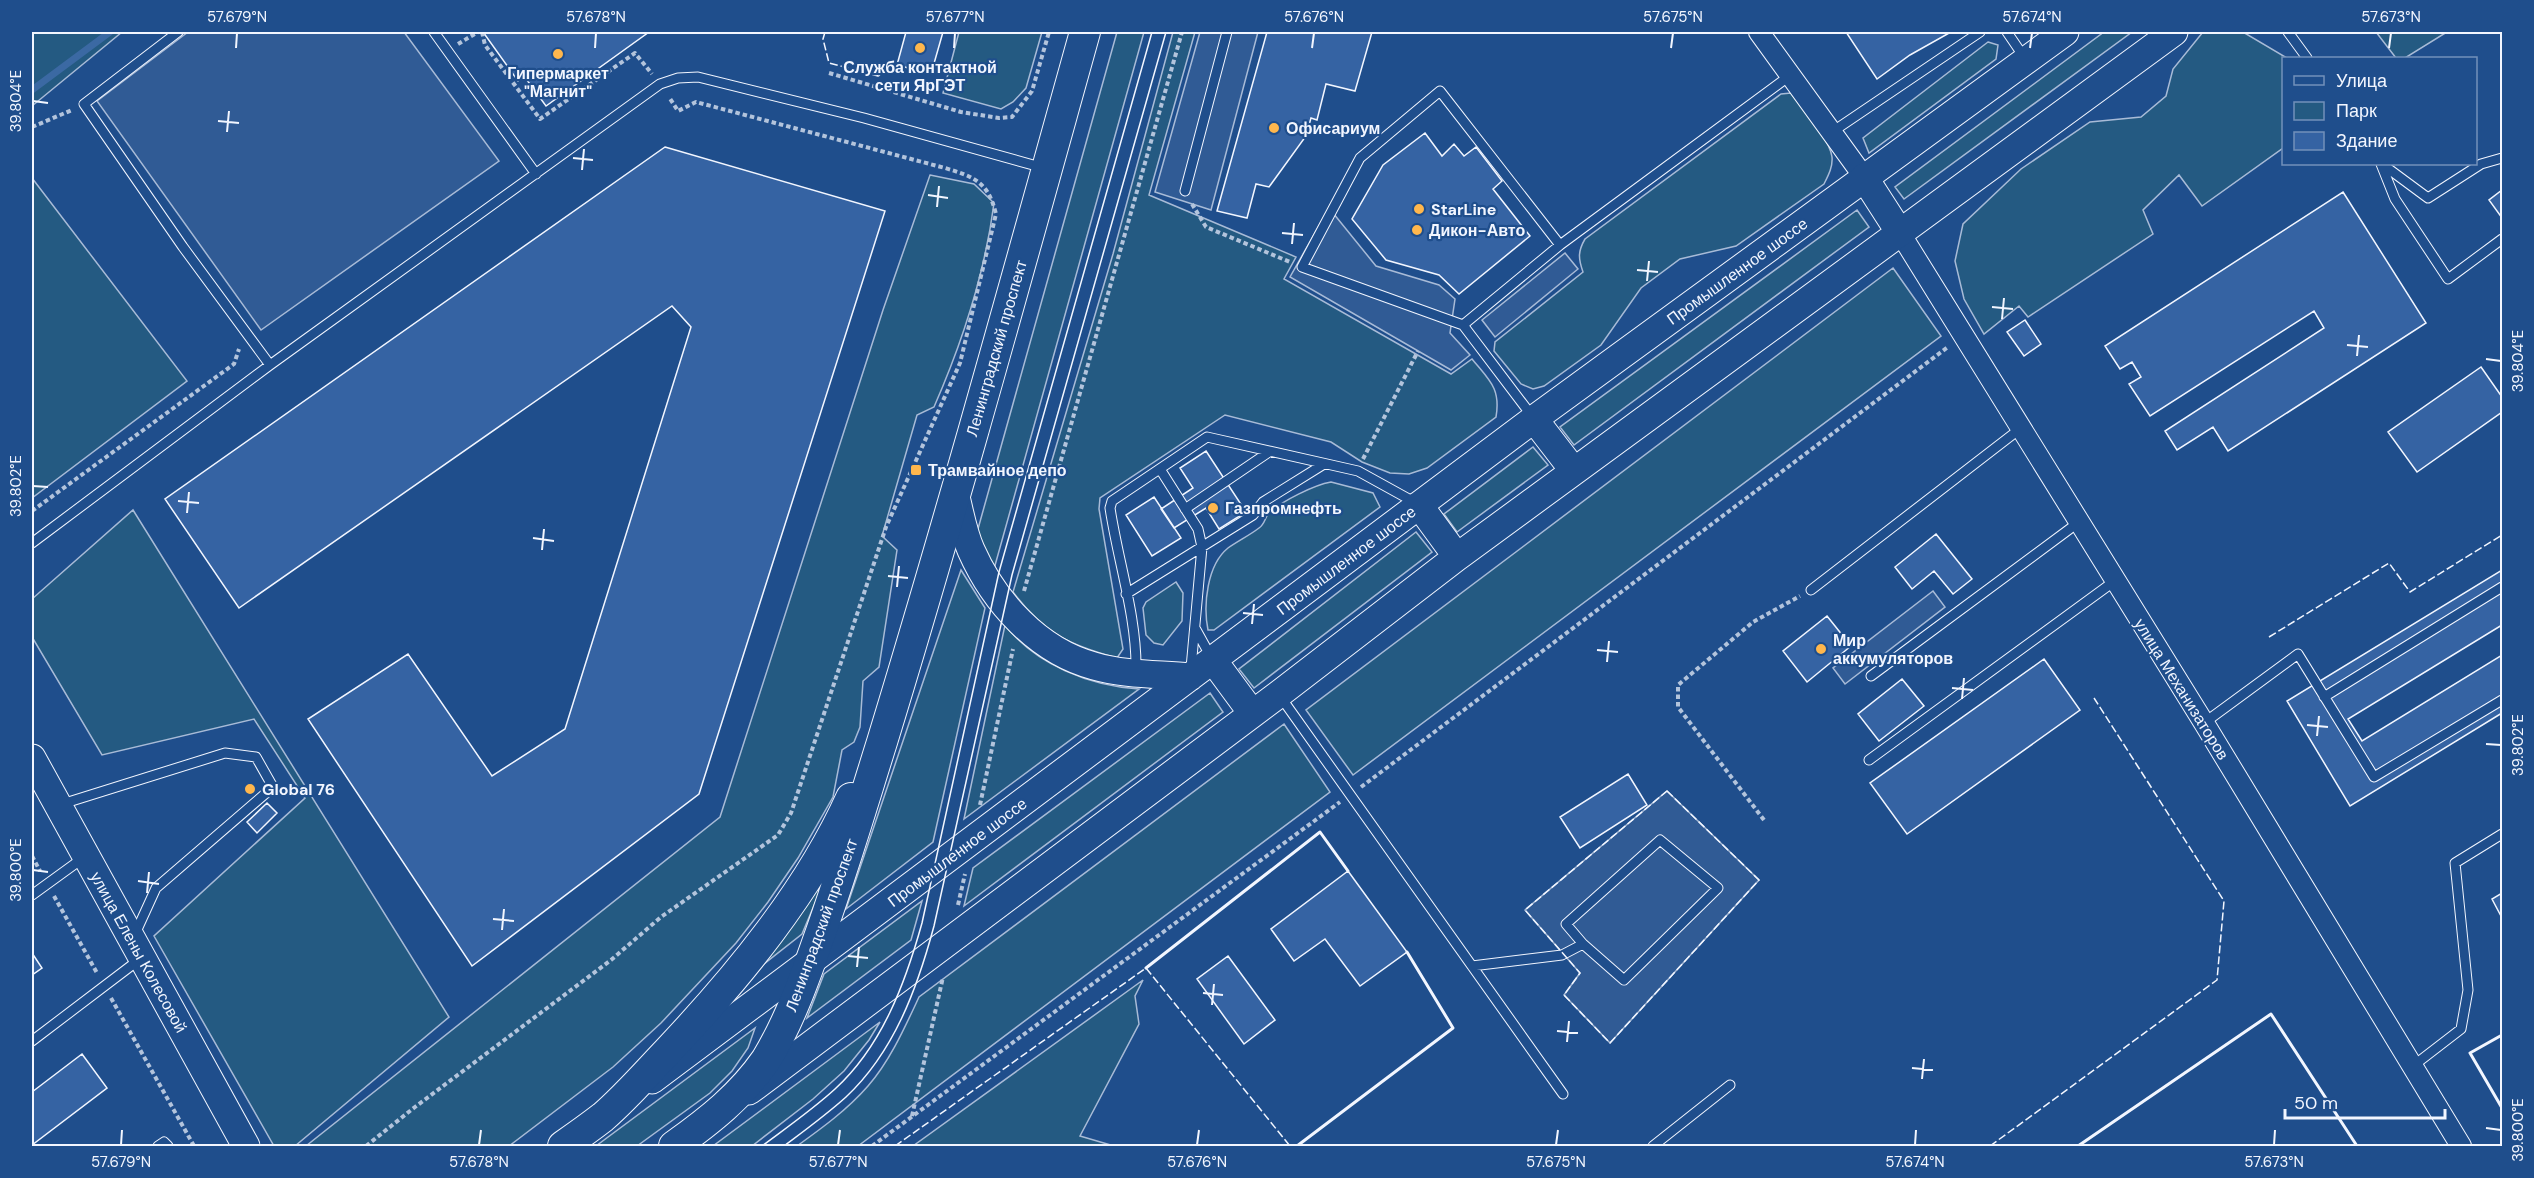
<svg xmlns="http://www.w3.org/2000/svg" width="2534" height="1178" font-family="'DM Sans',sans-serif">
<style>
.green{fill:#245a82;stroke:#a8bbd7;stroke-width:1.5}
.parking{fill:#305b95;stroke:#a8bbd7;stroke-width:1.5}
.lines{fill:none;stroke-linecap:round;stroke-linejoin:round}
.stream{stroke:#3b69a3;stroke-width:7}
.building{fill:#3563a3;stroke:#f2f6ff;stroke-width:1.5}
.lane-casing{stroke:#f2f6ff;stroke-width:11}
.street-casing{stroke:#f2f6ff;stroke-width:22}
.secondary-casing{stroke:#f2f6ff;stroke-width:29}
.primary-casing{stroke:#f2f6ff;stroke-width:32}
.path{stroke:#b3c4dc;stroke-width:4;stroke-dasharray:4.5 3;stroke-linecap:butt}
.lane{stroke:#1f4e8c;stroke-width:9}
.street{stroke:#1f4e8c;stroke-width:20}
.secondary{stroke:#1f4e8c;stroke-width:27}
.primary{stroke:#1f4e8c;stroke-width:30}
.tram{stroke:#f2f6ff;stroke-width:1.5}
.fence{stroke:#f2f6ff;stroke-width:1.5;stroke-dasharray:8 3;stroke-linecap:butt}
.wall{stroke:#f2f6ff;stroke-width:3}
.ticks{fill:none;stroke:#f2f6ff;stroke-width:2}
.poi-dot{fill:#ffb74d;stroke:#1f4e8c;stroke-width:2}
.labels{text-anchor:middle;stroke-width:4.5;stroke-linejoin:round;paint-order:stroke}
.poi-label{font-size:16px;font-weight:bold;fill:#f2f6ff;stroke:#1f4e8c;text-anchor:start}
.street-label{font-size:16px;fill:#f2f6ff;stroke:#1f4e8c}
.neatline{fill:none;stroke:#f2f6ff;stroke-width:2}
.ticks-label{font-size:15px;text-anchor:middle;fill:#f2f6ff}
</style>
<rect width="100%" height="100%" fill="#1f4e8c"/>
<!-- green -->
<path class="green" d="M32 32H122L32 106Z
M959 32H1042L1026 88 1013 102 1001 109 943 93Z
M1117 32H1144L994 569 976 536Z
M1173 32H1195L1149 195 1296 257 1284 279 1451 374 1472 359C1489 380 1501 388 1496 417L1427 468 1409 474 1390 473 1362 462 1331 442 1225 415 1100 498 1099 509 1123 649 1117 658C1068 645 1044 633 1013 592L1113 254Z
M2104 32H2132L1904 199 1895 187Z
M2203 32H2243L2287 58H2284L2283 148 2202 206 2179 175 2143 210 2153 234 2028 317 2019 306 1984 334 1964 299 1955 261 1963 224 2021 169 2090 122 2141 117 2166 96 2173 69Z
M2376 32H2447L2405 58H2396Z
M1988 42 1998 45 1996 59 1869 153 1863 138Z
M1791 93C1802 108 1830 139 1832 157 1833 167 1828 176 1824 184L1736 246 1680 259 1641 288 1601 345 1544 386 1533 389 1521 384 1494 351 1495 342 1583 272C1578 258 1578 251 1585 239L1781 94Z
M930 175 974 184 994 203C985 273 962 343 934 407L917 415 882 536 897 550 879 667 863 681 860 727 854 742 842 750 833 797 798 858 768 902 736 943 661 1023 613 1067 509 1146H306L720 817 883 310Z
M32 178 187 381 32 498Z
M1857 210 1869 227 1574 445 1560 427Z
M1893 268 1941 336 1353 775 1306 710Z
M1533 447 1548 465 1457 532 1444 514Z
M1331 482 1373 493 1380 507 1214 630H1208C1203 605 1207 565 1228 548 1238 541 1250 535 1259 528 1265 524 1265 517 1269 513 1282 501 1314 485 1331 482Z
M133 510 449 1017 295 1146H274L154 936 305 798 254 719 102 755 32 637V599Z
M1416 532 1432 552 1254 688 1239 669Z
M961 570 985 608 933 842 846 909Z
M1176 582 1183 593 1182 621 1163 645 1154 643 1146 635 1143 608 1146 602Z
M1005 625C1036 665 1090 686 1139 689L964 819Z
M1210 693 1223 712 964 906 973 868Z
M1284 724 1330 792 858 1146H797C822 1128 847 1110 868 1086 890 1061 905 1027 919 997Z
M831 865 802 934 755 971Z
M922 901 911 940 807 1018 824 974Z
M1143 980 1135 996 1139 1024 1080 1136 1114 1146H913Z
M880 1022 869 1040 844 1071 813 1099 752 1146H713Z
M755 1028 748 1048 732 1071 710 1093 637 1146H596Z"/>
<!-- parking -->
<path class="parking" d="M188 32H404L499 161 261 330 97 101Z
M1200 32H1258L1211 210 1155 192Z
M1329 208 1376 266 1439 285 1455 299 1450 333 1470 355 1451 370 1290 277Z
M1565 253 1578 269 1495 337 1482 320Z
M1933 591 1945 607 1845 684 1833 668Z
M1667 791 1759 880 1610 1043 1564 995 1580 973 1525 910Z"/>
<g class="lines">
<!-- stream -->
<path class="stream" d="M32 90 110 32"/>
</g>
<!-- building -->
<path class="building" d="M483 32H649L546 106 524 76 518 81Z
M906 32H943L931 74 897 65Z
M1267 32H1372L1355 91 1326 84 1317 120 1311 118 1306 136 1269 187 1256 184 1247 218 1217 211Z
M1846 32H1951L1910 55 1877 79Z
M1425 133 1442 156 1454 144 1464 156 1476 147 1502 181 1493 189 1530 236 1459 294 1439 275 1386 260 1352 219 1383 165Z
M665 147 885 211 699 794 472 966 308 719 408 654 492 776 565 729 691 327 672 306 239 608 165 499Z
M2502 190V218L2489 200Z
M2343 192 2426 323 2228 451 2213 427 2177 450 2165 431 2324 328 2314 311 2150 416 2129 384 2141 377 2132 362 2120 369 2105 346Z
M2025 320 2041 344 2024 356 2007 332Z
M2481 367 2502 397V412L2417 472 2388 432Z
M1206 451 1246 512 1219 529 1206 508 1174 528 1161 509 1193 488 1180 468Z
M1154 497 1181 538 1152 556 1126 515Z
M1936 534 1972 579 1953 594 1934 571 1912 589 1895 567Z
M2502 570V625L2348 719 2362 741 2502 655V713L2350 806 2287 701Z
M1827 616 1851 646 1807 682 1783 651Z
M2044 659 2080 710 1907 834 1870 783Z
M1902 679 1924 706 1879 741 1858 714Z
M1628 774 1647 805 1580 848 1560 817Z
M267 803 277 813 257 833 247 822Z
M1348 871 1407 952 1360 986 1325 939 1294 961 1271 929Z
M2502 893V918L2492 899Z
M32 953 42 968 32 975Z
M1228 956 1275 1020 1244 1044 1197 979Z
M82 1054 107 1088 32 1145V1092Z"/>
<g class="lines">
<defs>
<path id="lane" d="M178 32 84 104 183 247 270 365
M434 32 536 174
M2007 32 2024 57
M2288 32 2307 58
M1832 132 1980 32
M2381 164 2395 199 2448 279 2502 239
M2382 164 2428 198 2481 164 2502 158
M1185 191 1227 32
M1463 325 1302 267 1360 158 1440 91 1560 245
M1532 416 1463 325 1560 245 1792 74
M1160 469 1198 529 1202 547 1191 668
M1185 509 1269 452
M32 543 270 365 660 84 678 78 698 77 864 118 1044 168
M1811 590 2021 428
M1126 594 1253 515 1263 502 1324 464
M1195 628 1211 657
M1136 670C1137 618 1118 561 1110 508L1112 501 1207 437 1358 471 1416 503
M1871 676 2079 522
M1280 696 1563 1094
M2324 697 2502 587
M2204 723 2298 654 2374 777 2502 700
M1869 760 2116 580
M62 804 225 753 256 757 273 787 156 888 135 934
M32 895 83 858
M1472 966 1562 955 1583 944 1624 980 1718 888 1660 840 1566 924 1583 944
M32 1041 140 959
M2413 1066 2461 1029 2468 990 2455 863 2502 834
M158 1146 164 1142 168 1146
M1653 1146 1730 1085"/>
<path id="street" d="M1759 32 1864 177
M1900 233 2204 723 2461 1146"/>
<path id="secondary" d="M1864 177 1900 233
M1534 419 1574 471
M955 493C960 512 963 532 971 550 994 602 1038 651 1094 666 1125 675 1158 674 1190 677
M1419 505 1457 557
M1213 660 1252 713
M32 758 246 1146
M652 1080 1534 419 2065 32
M749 1091 1279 694 1457 557 2174 32"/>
<path id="primary" d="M563 1146C576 1137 590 1127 603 1117 626 1097 646 1074 667 1052 737 978 809 891 851 798
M674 1146C709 1121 741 1096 766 1060 788 1024 803 983 817 943 841 877 861 809 882 742 954 506 1019 269 1085 32"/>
</defs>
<!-- lane casing -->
<use href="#lane" class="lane-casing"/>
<!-- street casing -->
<use href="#street" class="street-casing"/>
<!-- secondary casing -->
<use href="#secondary" class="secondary-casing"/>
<!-- primary casing -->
<use href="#primary" class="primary-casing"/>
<!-- path -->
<path class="path" d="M482 32 485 45 540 119 635 53 652 74
M458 44 478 32
M829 73 961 112 999 118 1012 117 1032 91 1049 32
M32 127 72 110
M1192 204 1206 227 1290 262
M1363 459 1418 351
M32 511 234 364 239 349
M1024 591 1182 32
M1361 787 1948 347
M980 805 1013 649
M1764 820 1678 707V685L1753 622 1800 596
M32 856 40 871
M54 896 97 973
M958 905 965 874
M111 998 194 1146
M912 1116 943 977
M366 1146 415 1107 611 960 661 917 778 835 791 813 886 527 960 363 996 214C988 182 975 177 945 168L696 102 678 111 669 97
M872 1146 1340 802"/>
<!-- lane -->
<use href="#lane" class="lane"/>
<!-- street -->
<use href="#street" class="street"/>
<!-- secondary -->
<use href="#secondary" class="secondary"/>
<!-- primary -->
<use href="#primary" class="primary"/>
<!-- tram -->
<path class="tram" d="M762 1146C786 1128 812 1110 835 1089 882 1046 905 984 922 923L999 572 1152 32
M784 1146C804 1131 826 1115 846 1097 894 1052 917 989 934 926L1012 575 1166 32"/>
<!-- fence -->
<path class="fence" d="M825 32 823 39 829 63 878 76 897 65
M2269 637 2389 563 2410 592 2502 535
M1667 791 1759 880 1610 1043 1564 995 1580 973 1525 910Z
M895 1146 1146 968 1290 1146
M1990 1146 2217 980 2224 901 2094 698"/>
<!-- wall -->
<path class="wall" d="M1146 968 1320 832 1348 871
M2502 1035 2470 1053 2502 1108
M1297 1146 1453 1028 1407 952
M2078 1146 2271 1014 2357 1146"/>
</g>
<!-- ticks -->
<path class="ticks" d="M236 48 237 33M595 48 596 33M954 48 955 33M1312 48 1314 33M1671 48 1673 33M2030 48 2032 33M2389 48 2391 33M33 101 48 103M218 121 239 123M227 132 229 111M573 158 593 160M582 170 584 149M928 195 948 198M937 207 939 186M1282 233 1303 235M1292 244 1294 223M1637 270 1658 272M1647 281 1649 261M1992 307 2013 309M2002 319 2004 298M2347 345 2368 347M2357 356 2359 335M2486 359 2501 361M33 486 48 487M178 501 199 503M187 513 189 492M533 538 554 541M542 550 544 529M888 576 908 578M897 587 899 566M1243 613 1263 615M1252 624 1254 604M1597 650 1618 652M1607 662 1609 641M1952 688 1973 690M1962 699 1964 678M2307 725 2328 727M2317 736 2319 716M2486 744 2501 745M33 870 48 872M138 881 159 884M147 893 149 872M493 919 514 921M502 930 504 909M848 956 868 958M857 967 859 947M1203 993 1223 995M1212 1005 1214 984M1557 1031 1578 1033M1567 1042 1569 1021M1912 1068 1933 1070M1922 1079 1924 1059M2486 1128 2501 1130M121 1145 122 1130M479 1145 481 1130M838 1145 840 1130M1197 1145 1199 1130M1556 1145 1558 1130M1915 1145 1916 1130M2274 1145 2275 1130"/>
<!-- markers -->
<g class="poi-dot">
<circle cx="920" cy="48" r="6"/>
<circle cx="558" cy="54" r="6"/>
<circle cx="1274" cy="128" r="6"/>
<circle cx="1419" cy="209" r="6"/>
<circle cx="1417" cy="230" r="6"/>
<rect x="910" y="464" width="12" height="12" rx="3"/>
<circle cx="1213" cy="508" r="6"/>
<circle cx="1821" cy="649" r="6"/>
<circle cx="250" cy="789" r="6"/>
</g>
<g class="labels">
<!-- poi labels -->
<g class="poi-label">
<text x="920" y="73" text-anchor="middle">Служба контактной<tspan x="920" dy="18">сети ЯрГЭТ</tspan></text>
<text x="558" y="79" text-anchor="middle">Гипермаркет<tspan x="558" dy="18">"Магнит"</tspan></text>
<text x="1286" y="134">Офисариум</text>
<text x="1431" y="215">StarLine</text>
<text x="1429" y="236">Дикон-Авто</text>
<text x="928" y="476">Трамвайное депо</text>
<text x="1225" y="514">Газпромнефть</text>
<text x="1833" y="646">Мир<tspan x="1833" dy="18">аккумуляторов</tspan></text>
<text x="262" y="795">Global 76</text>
</g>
<!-- street labels -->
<g class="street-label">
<text transform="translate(1737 271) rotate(-36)" y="6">Промышленное шоссе</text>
<text transform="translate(996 348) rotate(-74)" y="6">Ленинградский проспект</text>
<text transform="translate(1346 560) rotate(-37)" y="6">Промышленное шоссе</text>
<text transform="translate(2182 689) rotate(58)" y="6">улица Механизаторов</text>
<text transform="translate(957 852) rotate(-37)" y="6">Промышленное шоссе</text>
<text transform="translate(821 925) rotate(-70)" y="6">Ленинградский проспект</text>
<text transform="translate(139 952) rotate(61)" y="6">улица Елены Колесовой</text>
</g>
</g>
<!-- border -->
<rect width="2534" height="1178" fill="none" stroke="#1f4e8c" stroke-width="66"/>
<!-- legend -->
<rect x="2282" y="57" width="195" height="108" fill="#1f4e8c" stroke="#7391ba" stroke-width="1.5"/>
<rect x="2294" y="76" width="30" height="9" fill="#1f4e8c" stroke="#7391ba" stroke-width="1.5"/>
<text x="2336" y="87" font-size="18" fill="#f2f6ff">Улица</text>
<rect x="2294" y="102" width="30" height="18" fill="#245a82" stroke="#7391ba" stroke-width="1.5"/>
<text x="2336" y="117" font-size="18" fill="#f2f6ff">Парк</text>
<rect x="2294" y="132" width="30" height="18" fill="#3563a3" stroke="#7391ba" stroke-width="1.5"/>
<text x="2336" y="147" font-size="18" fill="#f2f6ff">Здание</text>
<!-- scale -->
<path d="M2285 1109v9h160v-9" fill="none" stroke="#f2f6ff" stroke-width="3"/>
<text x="2294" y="1109" font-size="18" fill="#f2f6ff" stroke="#1f4e8c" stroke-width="4.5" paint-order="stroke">50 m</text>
<rect x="33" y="33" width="2468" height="1112" class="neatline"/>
<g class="ticks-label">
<text x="237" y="22">57.679°N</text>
<text x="596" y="22">57.678°N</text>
<text x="955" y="22">57.677°N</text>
<text x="1314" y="22">57.676°N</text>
<text x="1673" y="22">57.675°N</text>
<text x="2032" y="22">57.674°N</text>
<text x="2391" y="22">57.673°N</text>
<text transform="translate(16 101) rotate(-90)" y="5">39.804°E</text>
<text transform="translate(2518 361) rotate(-90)" y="5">39.804°E</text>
<text transform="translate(16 486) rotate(-90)" y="5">39.802°E</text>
<text transform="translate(2518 745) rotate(-90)" y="5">39.802°E</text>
<text transform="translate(16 870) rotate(-90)" y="5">39.800°E</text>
<text transform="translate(2518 1130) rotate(-90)" y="5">39.800°E</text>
<text x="121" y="1167">57.679°N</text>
<text x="479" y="1167">57.678°N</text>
<text x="838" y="1167">57.677°N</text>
<text x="1197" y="1167">57.676°N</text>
<text x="1556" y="1167">57.675°N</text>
<text x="1915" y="1167">57.674°N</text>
<text x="2274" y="1167">57.673°N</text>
</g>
</svg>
